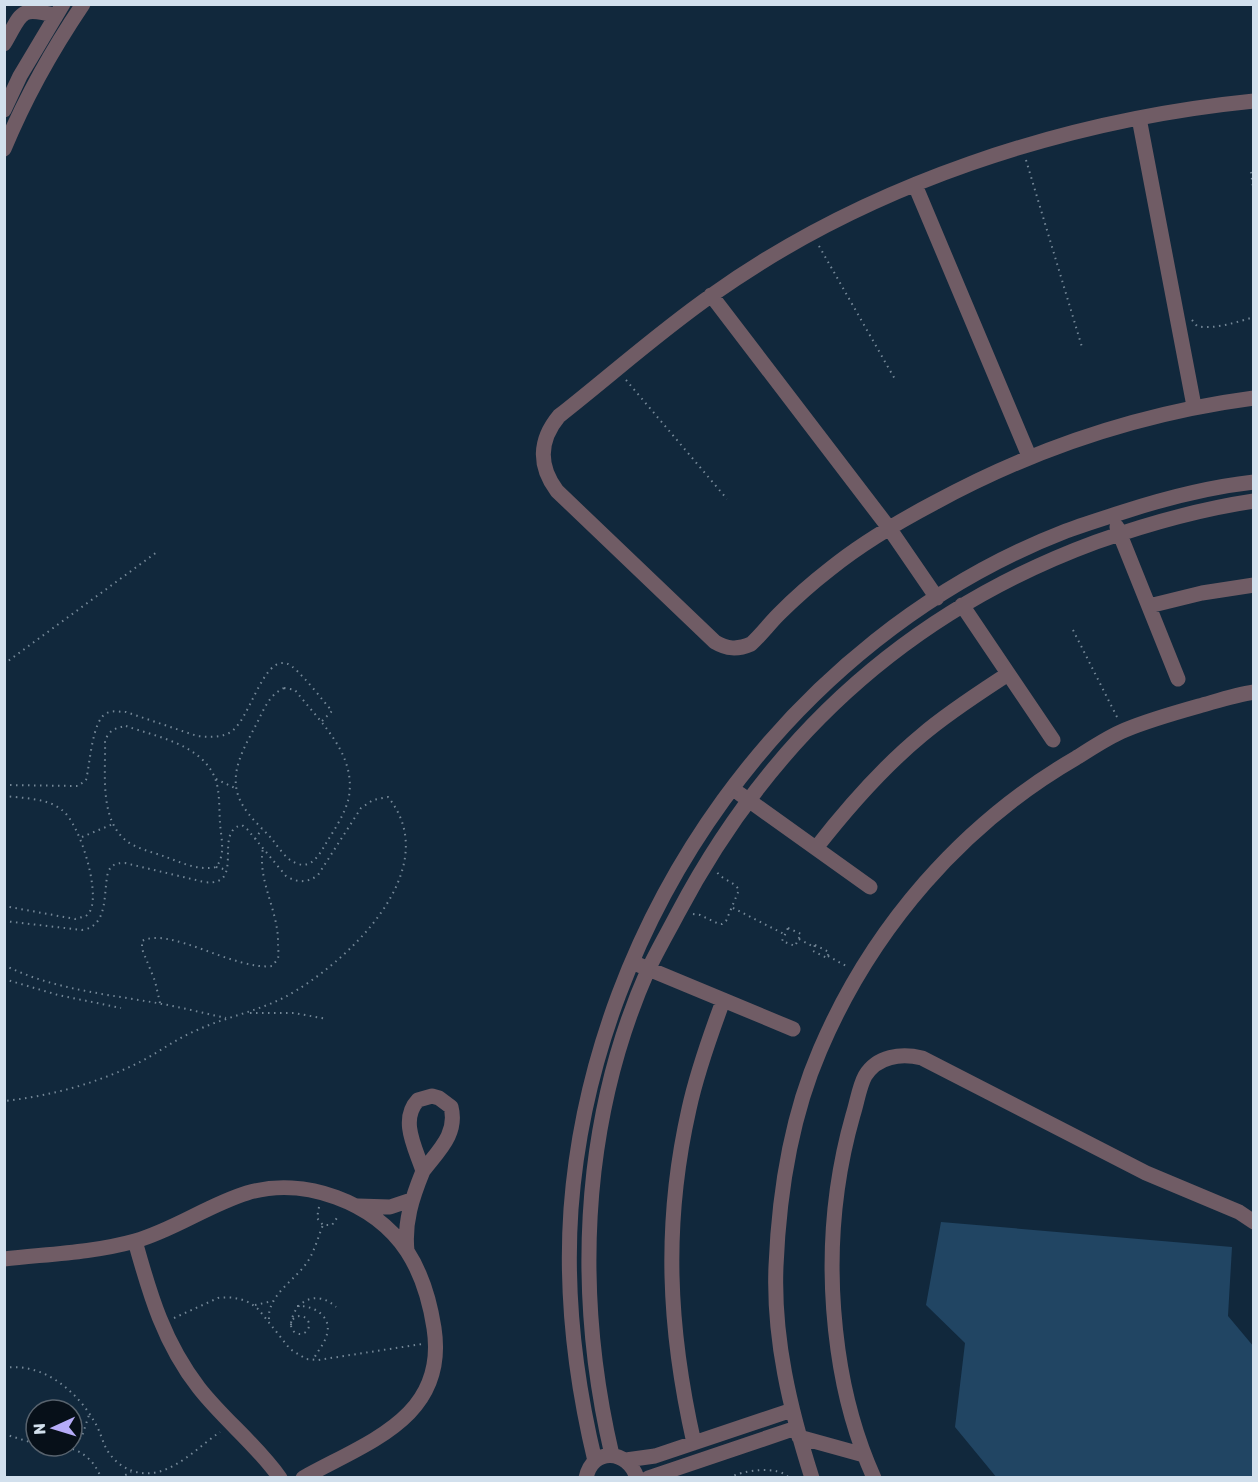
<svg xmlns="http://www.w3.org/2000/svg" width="1258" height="1482" font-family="Rubik,sans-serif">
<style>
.building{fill:#214563}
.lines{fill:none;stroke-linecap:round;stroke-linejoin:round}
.path{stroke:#748797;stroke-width:2;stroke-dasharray:1.5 4.5;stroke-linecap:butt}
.minor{stroke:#705c65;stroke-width:15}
</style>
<rect width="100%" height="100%" fill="#11283c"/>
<!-- building -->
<path class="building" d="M941 1222 1232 1247 1228 1316 1254 1347V1478H997L955 1427 965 1343 926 1305Z"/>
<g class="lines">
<!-- path -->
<path class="path" d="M1026 160 1082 347
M1251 172 1254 195
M819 246 896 381
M1192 320 1197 326C1214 330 1237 322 1254 317
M626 380 727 499
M1073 630 1117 717
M4 664 157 552
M284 688 295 690C319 721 356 753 349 796 346 813 334 830 325 845 319 855 312 868 298 864 286 860 279 848 272 839 262 828 249 817 242 804 226 776 244 748 257 723 264 709 269 695 284 688Z
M126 726C157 737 201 744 215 778 220 791 219 808 220 823 221 838 226 855 216 867 199 871 182 863 166 857 155 853 142 850 131 844 98 824 106 774 105 741 109 730 115 728 126 726Z
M216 779 237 789
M4 785 78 786 86 780C90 765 92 719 107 713 113 710 120 712 126 712L197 736C208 737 219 738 229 733 250 723 262 654 288 664 298 668 324 702 332 711L321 722
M4 796C22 798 48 798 62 810 80 824 99 888 91 909 90 912 88 914 86 916L75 919 4 906
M82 837 113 824
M255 839 262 829
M216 867 227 870
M733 908 784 934
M693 914 700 915 719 924H722L726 921 739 890C734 881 722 880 717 872
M4 921 82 930C109 926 103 893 108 872 112 864 116 863 125 863L204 882C247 888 212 831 242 825L247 829 286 876C297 883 308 883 318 875L361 808 373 800 388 797C447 870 346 964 285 997 256 1012 225 1017 195 1031 176 1039 159 1052 140 1062 98 1083 51 1096 4 1101
M788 928 801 934 795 946 782 941Z
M799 939 814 947
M815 945 829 952 827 958 813 951Z
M828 956 848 967
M4 965C52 989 105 994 157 1003 180 1007 203 1013 226 1018
M4 979 58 995 121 1008
M160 1003 155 981 142 949V941C169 926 236 971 272 966 274 963 277 961 278 958 279 955 278 948 278 944 279 911 257 881 263 848
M250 1013H294L327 1019
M319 1207 317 1218 323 1225H332L339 1215
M255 1305 273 1301
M297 1306C313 1305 332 1316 327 1334 325 1343 317 1352 313 1360
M291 1325a9 9 0 1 1 18 0a9 9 0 1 1-18 0Z
M174 1318 218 1298C233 1296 248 1299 259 1310L290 1349 306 1359 318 1360 422 1344
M269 1319C267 1295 297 1279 308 1261 315 1250 318 1237 323 1225
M291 1323C295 1299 318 1290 336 1307
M4 1368C42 1362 76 1390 94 1421 100 1430 102 1441 107 1450 118 1468 138 1477 158 1472 181 1466 201 1445 220 1432
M4 1434 36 1444
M61 1446C80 1449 94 1459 101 1478
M71 1448 82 1436 89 1415
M120 1478 131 1472
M729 1478C742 1470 779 1465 789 1478"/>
<!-- minor -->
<path class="minor" d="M4 44C22 14 18 5 56 16
M1254 101C1064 120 868 184 712 295 659 332 610 376 559 416 539 440 538 466 557 491L715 642C727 649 737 650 751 644 761 635 769 624 779 614 795 598 812 583 830 569 862 543 898 522 934 503 1035 448 1140 413 1254 398
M4 110 20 76 63 4
M1139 118 1194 406
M4 149C25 98 52 50 83 4
M915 185 1029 456
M711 295 889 528 937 598
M1117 527 1178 679
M962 605 1053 740
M1149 606 1202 593 1254 585
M740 794 870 887
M816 848C848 807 882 768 922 735 949 712 979 693 1008 674
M639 965 793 1029
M432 1096 439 1098 451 1107C458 1134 438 1151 423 1171 416 1149 399 1120 418 1100Z
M358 1206 390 1207 411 1200
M135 1241C150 1295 164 1343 199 1388 224 1420 256 1444 280 1478
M407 1251C404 1222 412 1198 423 1171
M4 1259C48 1254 92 1253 135 1241 174 1230 208 1205 247 1193 304 1176 374 1202 407 1251 422 1274 430 1302 434 1328 448 1418 367 1442 303 1478
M799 1437 864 1455
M694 1443C668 1328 663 1224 689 1109 697 1072 710 1036 723 1001
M612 1455C590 1361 583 1267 594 1171 602 1103 620 1033 648 970 657 951 668 932 678 913 771 737 909 611 1096 542 1147 524 1200 509 1254 501
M626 1460 655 1456 792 1410
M595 1461C575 1378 565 1295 571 1209 593 916 790 638 1066 531 1085 524 1104 518 1123 512 1166 498 1209 487 1254 482
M586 1478C592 1447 628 1449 637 1478
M648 1478 796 1428
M812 1478C790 1409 773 1338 776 1266 779 1194 791 1117 820 1050 872 928 962 824 1076 758 1092 748 1108 737 1125 730 1149 720 1174 713 1199 706 1217 701 1235 695 1254 692
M874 1478C856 1438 844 1393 838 1350 827 1271 831 1192 853 1115 857 1103 859 1087 865 1076 877 1056 901 1053 922 1058L1146 1173 1239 1212 1254 1222"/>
</g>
<!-- border -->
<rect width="1258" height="1482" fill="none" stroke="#d2e0ed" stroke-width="12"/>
<!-- north arrow -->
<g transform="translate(54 1428) rotate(266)"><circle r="28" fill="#071019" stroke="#58636e" stroke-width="1.5"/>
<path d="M0-4.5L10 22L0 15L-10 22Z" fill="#b6acf8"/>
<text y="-9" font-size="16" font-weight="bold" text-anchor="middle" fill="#d2e0ed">N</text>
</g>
</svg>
